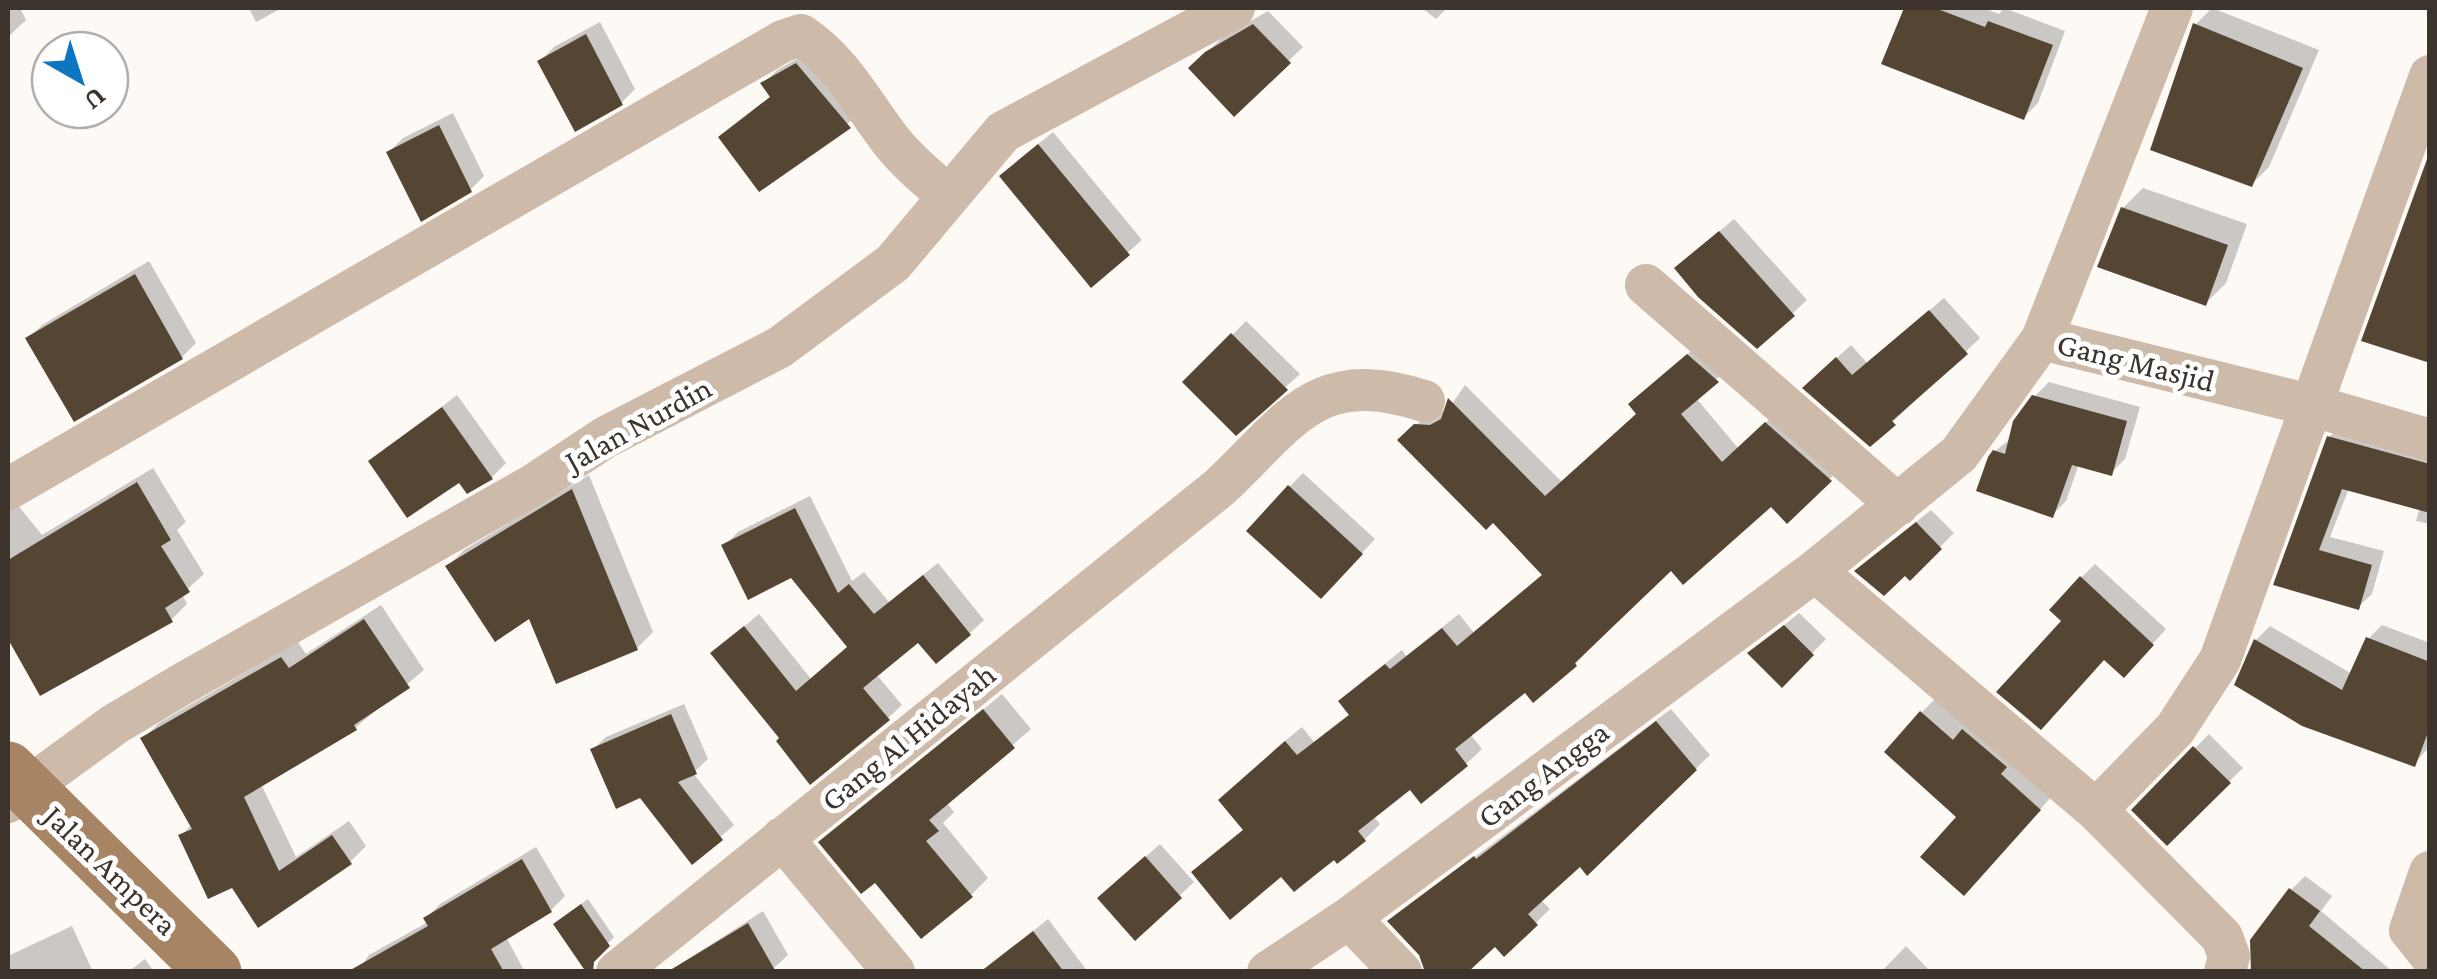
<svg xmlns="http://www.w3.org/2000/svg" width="2437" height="979" font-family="'Crimson Pro',serif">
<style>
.shadow{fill:#0003}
.building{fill:#544633}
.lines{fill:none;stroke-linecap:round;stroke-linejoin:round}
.minor{stroke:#cdbaa9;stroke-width:42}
.primary{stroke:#a68464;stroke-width:55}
.labels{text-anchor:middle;stroke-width:10;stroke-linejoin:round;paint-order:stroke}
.street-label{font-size:32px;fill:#3c342c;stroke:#fff}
</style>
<rect width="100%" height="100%" fill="#fdf9f5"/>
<!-- shadow -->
<path class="shadow" d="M8 8H20L26 20 8 37Z
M249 8H282L256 22Z
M1422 8H1447L1436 19Z
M1907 8H1983L1999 14 2004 8 2065 31 2038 103 2024 117 1885 63Z
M2212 8 2319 50 2269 167 2252 184 2196 24Z
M1268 11 1303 47 1234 113 1191 68 1222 38Z
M600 22 635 89 621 103 540 61 554 47Z
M811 51 863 112 759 189 721 137 772 95 763 84 777 70Z
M453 113 484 176 470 190 389 152 403 138Z
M1053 132 1142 240 1092 284 1016 162Z
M2143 188 2247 224 2226 283 2206 303 2123 208Z
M1734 219 1807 300 1757 346 1691 255Z
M149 261 196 343 182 357 75 418 28 339 42 325Z
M1944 298 1980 338 1870 444 1819 374 1851 345 1867 363Z
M1246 321 1300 374 1236 432 1186 382Z
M1704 340 1732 365 1696 398 1738 448 1782 408 1845 464 1787 520 1771 503 1672 567 1575 664 1525 689 1470 734 1482 749 1466 764 1410 786 1373 816 1380 824 1365 839 1294 889 1282 874 1210 857 1245 828 1260 764 1275 749 1302 727 1314 742 1351 713 1357 686 1402 650 1406 656 1459 614 1474 633 1544 573 1493 520 1401 440 1432 410 1447 411 1465 385 1562 482 1639 413 1647 389Z
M2049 382 2140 407 2125 459 2111 473 2079 464 2066 501 2052 515 1995 451 2012 438 2034 397Z
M457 395 506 463 492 477 467 491 460 480 372 461Z
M2343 424 2430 449V524L2416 521 2420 507 2349 488 2330 537 2384 551 2372 594 2358 607 2277 584 2329 437Z
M153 468 186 522 177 530 204 574 182 594 187 604 171 620 41 693 8 640V493L42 535Z
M1303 473 1375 539 1335 582 1289 487Z
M589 475 653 632 637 648 530 616 448 566 464 550Z
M810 496 852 581 864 572 889 602 938 563 984 620 970 633 918 640 876 674 902 705 888 718 782 738 713 653 759 614 811 679 850 646 792 575 724 546 738 532Z
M1931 510 1954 533 1910 577 1871 558Z
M2095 564 2166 629 2137 661 2105 658 2065 621 2081 578Z
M381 605 424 670 355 728 261 784 296 857 349 821 366 846 350 862 232 885 181 836 192 824 143 739 159 723 298 642 306 654Z
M1799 613 1826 639 1782 684 1750 653Z
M2382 625 2430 643V746L2414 764 2237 684 2256 640 2270 626 2352 674 2368 639Z
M1002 694 1031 729 946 802 954 812 943 823 988 878 971 895 875 879 822 842Z
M1935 699 2053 795 1978 879 1922 712Z
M684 704 708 759 693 773 734 825 693 861 641 795 593 749 606 737Z
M1671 709 1710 755 1588 872 1580 864 1540 899 1550 909 1504 954 1495 943 1421 953 1390 921Z
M2209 734 2243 768 2167 843 2135 810Z
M1160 844 1194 882 1135 937 1114 885Z
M536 847 565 896 551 910 506 937 525 972H357L369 955 428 922 426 918 440 904Z
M2305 876 2332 896 2321 911 2393 972H2253L2291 890Z
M588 899 614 937 608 943 562 918Z
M763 911 788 955 774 968 668 972Z
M1048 919 1088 972H1015L1003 956Z
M72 926 93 972H8V956Z
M1906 946 1931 972H1881Z
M145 959 154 972H128Z"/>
<!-- building -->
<path class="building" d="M1904 8H1935L1985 27 1988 21 2053 45 2024 120 1881 64Z
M2193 23 2303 68 2252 187 2150 150Z
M1253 24 1291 63 1234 117 1188 68 1205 52Z
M586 34 623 105 575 132 537 61Z
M796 63 851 128 759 192 718 137 770 97 760 83Z
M439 125 472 192 421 222 386 152Z
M1038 144 1130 255 1091 288 999 176Z
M2430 151V363L2361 341Z
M2121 207 2228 245 2206 306 2097 267Z
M1719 231 1795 316 1757 349 1698 297 1674 268Z
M135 274 183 359 74 422 25 338Z
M1929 310 1968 354 1892 421 1896 425 1870 447 1802 388 1836 357 1852 375Z
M1231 333 1288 390 1236 436 1182 382Z
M1687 354 1719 382 1681 414 1722 462 1765 422 1832 481 1787 524 1771 507 1683 585 1671 571 1575 663 1577 666 1533 703 1525 693 1455 749 1468 766 1421 804 1410 790 1358 831 1366 841 1337 864 1334 860 1294 892 1281 877 1230 920 1191 872 1243 830 1218 800 1285 741 1297 755 1349 715 1338 701 1385 664 1390 669 1442 628 1457 646 1542 575 1493 523 1486 530 1397 440 1414 424 1430 425 1441 419 1448 398 1545 496 1636 414 1628 404Z
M2032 395 2127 421 2112 476 2072 465 2053 518 1976 491 1988 457 1993 450 2005 454 2013 421Z
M442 407 493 479 467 494 459 483 407 518 368 461Z
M2327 436 2430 464V513L2342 489 2319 550 2372 565 2359 610 2273 585Z
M137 482 171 540 161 546 190 592 165 608 173 622 40 696 8 639V560Z
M1288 485 1363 554 1321 599 1246 531Z
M572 489 638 650 556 684 529 619 495 642 445 566Z
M795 508 838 593 849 584 874 614 923 575 971 635 936 664 918 643 863 688 890 720 810 785 776 741 779 738 710 653 744 626 796 691 847 647 791 578 748 600 721 545Z
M1916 522 1942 549 1910 581 1905 576 1884 596 1854 571Z
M2080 576 2154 645 2124 678 2104 660 2041 730 1996 692 2061 621 2049 610Z
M364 619 410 688 354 725 357 730 244 797 279 871 332 835 352 864 258 928 232 888 208 899 178 835 192 829 140 738 281 657 289 668Z
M1784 625 1814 655 1782 688 1747 653Z
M2366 637 2430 662V727L2415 767 2302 726 2234 685 2254 639 2342 690Z
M983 709 1015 748 929 820 939 831 926 841 973 897 921 939 875 883 861 894 818 842Z
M1920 711 1953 740 1962 729 2007 767 2001 774 2041 810 1964 896 1920 857 1956 817 1884 752Z
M671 714 697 774 678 782 723 840 692 865 640 798 616 809 590 749Z
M1656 721 1697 770 1587 876 1580 867 1528 914 1538 925 1504 957 1495 947 1468 972H1425L1419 955 1387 921 1474 856 1476 859Z
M2193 746 2231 783 2167 846 2131 810Z
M1145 856 1182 898 1135 941 1097 898Z
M522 859 552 912 491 949 504 972H347L428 926 423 918Z
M2289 888 2320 911 2309 926 2366 972H2251L2250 940Z
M581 904 610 946 594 962 593 972H586L553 924Z
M748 923 776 972H667Z
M1033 931 1064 972H980Z"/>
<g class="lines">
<!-- minor -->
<path class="minor" d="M1646 285 1898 505
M2042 339 2314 406 2430 440
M8 489 783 41 801 35C842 62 863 105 892 142 909 163 928 179 949 196
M1815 571 2096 810 2222 937 2229 956 2225 972
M8 802 115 724 184 683 533 485 606 437 780 347 893 263 1003 132 1234 8
M2096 810 2175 729 2220 660 2430 76
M782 838 894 972
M2430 872 2410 930 2430 955
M1349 918 1401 972
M617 972 1220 487C1292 419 1317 366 1424 401
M1268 972 1349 918 1815 571 1959 454 2042 339 2172 8"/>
<!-- primary -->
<path class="primary" d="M8 769 214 972"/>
</g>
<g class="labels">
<!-- street labels -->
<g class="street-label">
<text transform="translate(2136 362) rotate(14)" y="11">Gang Masjid</text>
<text transform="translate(638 424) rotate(-29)" y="11">Jalan Nurdin</text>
<text transform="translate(908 737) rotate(-39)" y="11">Gang Al Hidayah</text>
<text transform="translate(1543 774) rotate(-37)" y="11">Gang Angga</text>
<text transform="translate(111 870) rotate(44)" y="11">Jalan Ampera</text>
</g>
</g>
<!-- border -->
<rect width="2437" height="979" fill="none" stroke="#3c342c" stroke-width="20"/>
<!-- north arrow -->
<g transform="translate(80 80) rotate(141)"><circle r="48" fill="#ffffff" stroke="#b1aeab" stroke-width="2.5"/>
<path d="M0-8L18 38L0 25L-18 38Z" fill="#0d76c1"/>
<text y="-15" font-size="28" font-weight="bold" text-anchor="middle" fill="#3c342c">U</text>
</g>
</svg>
